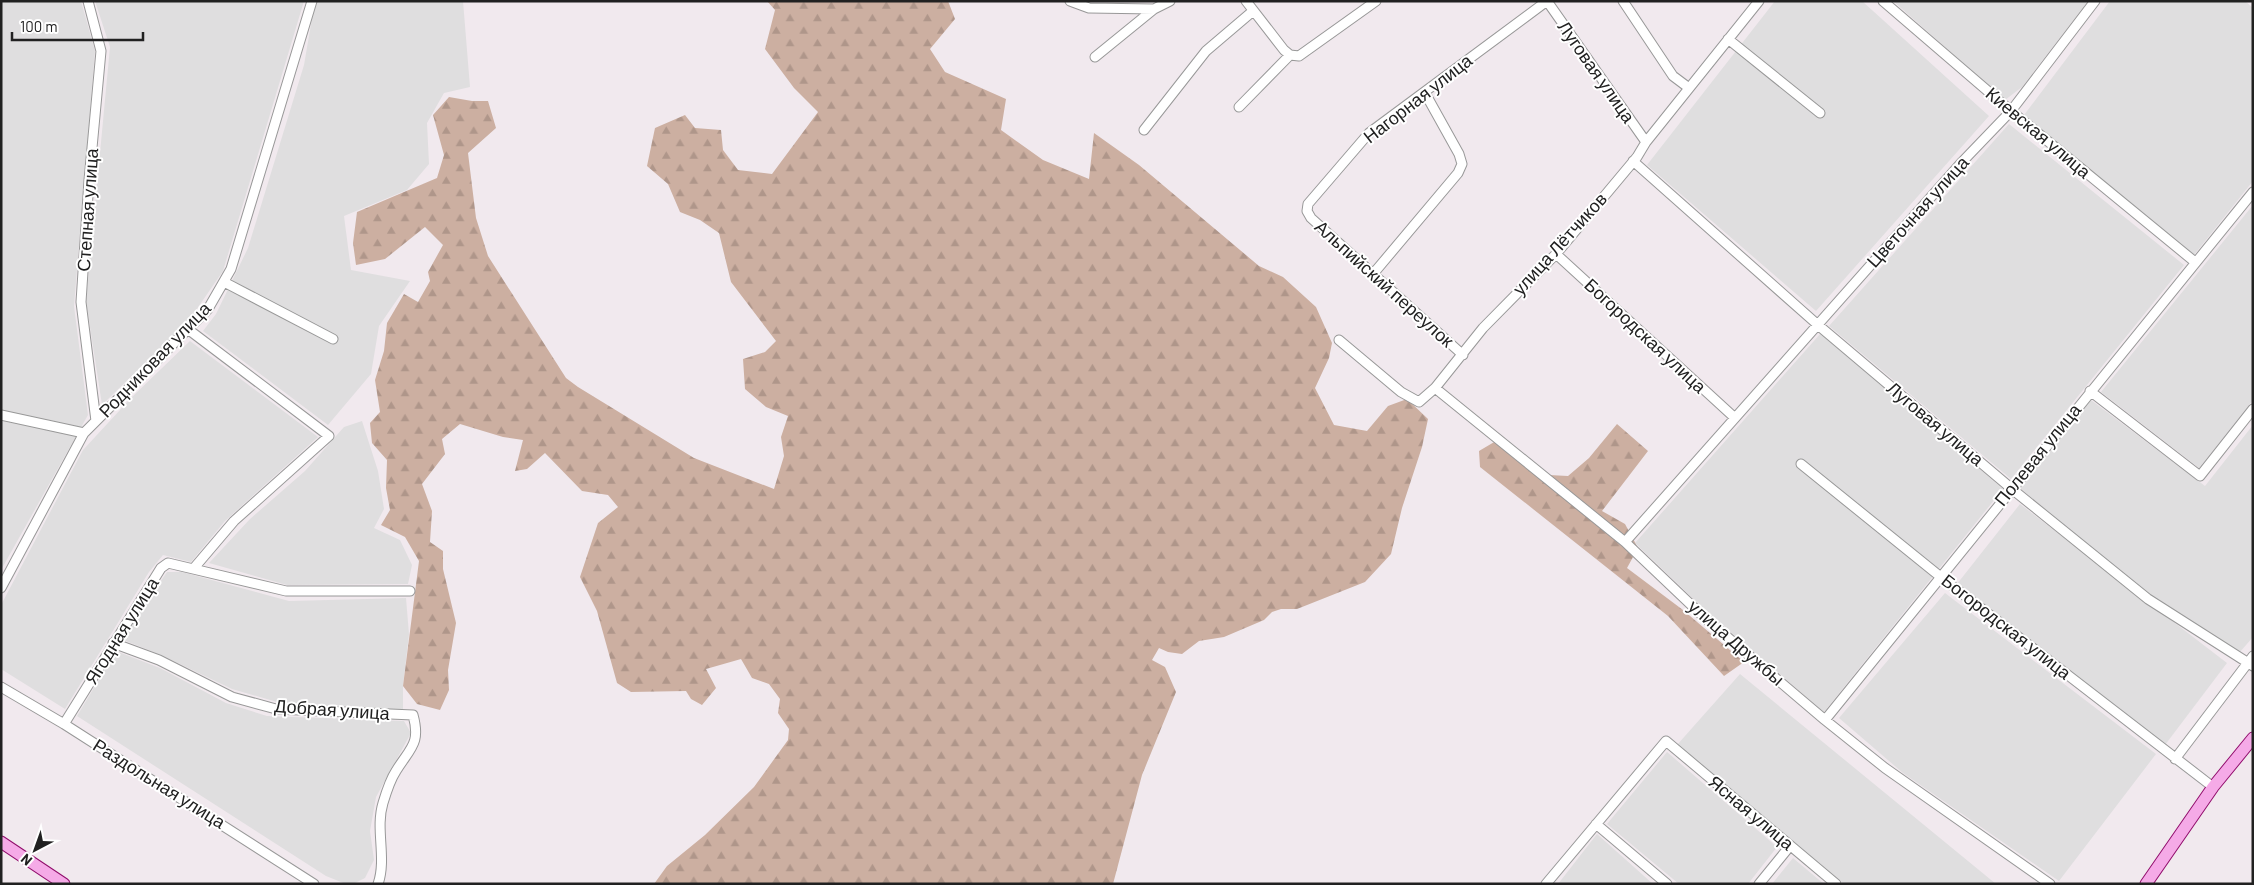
<svg xmlns="http://www.w3.org/2000/svg" width="2254" height="885" font-family="Barlow,sans-serif">
<style>
.residential{fill:#dfdedf}
.forest{fill:url(#forest-firs)}
.lines{fill:none;stroke-linecap:round;stroke-linejoin:round}
.minor-casing{stroke:#989898;stroke-width:11}
.major-casing{stroke:#910d6c;stroke-width:13}
.minor{stroke:#fff;stroke-width:9}
.major{stroke:#f5aae7;stroke-width:11}
.labels{text-anchor:middle;stroke-width:4;stroke-linejoin:round;paint-order:stroke}
.street-label{font-size:18px;fill:#212121;stroke:#fff}
</style>
<defs>
<pattern id="forest-firs" width="22" height="20" patternUnits="userSpaceOnUse" patternTransform="scale(1.25)"><rect width="22" height="20" fill="#ccafa1"/><path d="M5 1l3.5 6h-7zM16 11l3.5 6h-7z" fill="#af968a"/></pattern>
</defs>
<rect width="100%" height="100%" fill="#f1e9ee"/>
<!-- residential -->
<path class="residential" d="M1 1H81L95 51 74 306 88 415 1 570Z
M95 1H304L223 271 190 319 102 405 86 301 110 47Z
M315 1H463L470 87 444 93 427 123 429 164 407 190 344 216 351 270 410 281 379 326 371 374 328 425 203 331 216 314 248 248 304 65Z
M1775 1H1862L1989 116 1816 311 1647 165Z
M1893 1H2088L2022 87 2005 100Z
M2110 1H2245L2253 8V181L2194 255 2024 115Z
M2009 124 2184 265 2011 479 1829 326Z
M2253 205V400L2199 468 2101 392Z
M1821 333 2003 489 1824 712 1707 612 1635 543Z
M190 341 318 437 225 521 191 562 163 555 149 572 65 709 1 669V605L83 450 132 397Z
M2091 400 2205 486 2253 425V637L2240 652 2153 599 2020 488Z
M362 421 378 471 384 509 374 528 400 540 412 565 408 584 287 585 209 563 250 519 305 471 344 427Z
M2020 504 2227 663 2165 745 1957 584Z
M167 572H182L289 601 406 598 409 634 403 686V710L277 702 232 689 161 655 121 639Z
M1945 593 2156 754 2059 881 1903 773 1839 718Z
M116 651 160 668 226 703 267 716 404 721 411 733 376 797 370 831 374 860 365 878 353 884H346L326 876 77 716Z
M1740 674 1996 884H1844L1677 745Z
M1667 752 1777 847 1748 884H1679L1607 824Z
M1597 834 1653 884H1558Z
M1793 858 1824 884H1772Z"/>
<!-- forest -->
<path class="forest" d="M767 1H948L955 19 930 49 945 72 1006 99 1001 130 1043 160 1089 179 1094 133 1139 165 1259 266 1283 277 1316 307 1332 343 1329 358 1315 388 1334 425 1367 431 1388 406 1407 399 1428 419 1422 447 1402 508 1391 554 1365 582 1297 609H1281L1272 612 1264 620 1224 637 1199 641 1182 654 1168 652 1159 648 1152 660 1165 667 1176 692 1142 775 1113 884H654L667 866 705 835 754 787 788 740 789 729 778 713 780 699 769 684 752 678 741 659 706 669 716 688 702 705 691 699 686 691 631 692 617 683 597 611 580 577 598 523 618 507 608 495 582 491 545 453 527 469 515 471 523 440 503 437 460 424 442 439 445 454 422 484 432 511 430 542 443 551V569L456 623 448 670 449 690 440 710 417 704 403 686 419 561 405 537 381 525 390 510 386 488 387 460 372 443 370 423 380 412 375 380 384 351 387 323 404 294 418 302 430 281 428 272 443 245 425 227 385 259 356 265 353 243 357 212 437 178 444 155 433 115 449 97 472 101H488L496 128 468 153 476 218 488 256 566 378 578 387 694 458 774 489 784 456 781 437 788 416 766 407 745 389 743 359 765 352 776 341 731 282 719 233 700 220 680 212 668 184 647 166 655 128 685 115 695 128 721 130 723 150 738 170 772 174 818 112 794 88 765 49 775 10Z
M1617 424 1648 451 1602 511 1625 524 1638 548 1627 568 1683 610 1744 662 1724 676 1668 616 1480 467 1479 451 1501 438 1549 475 1568 476 1589 458Z"/>
<g class="lines">
<defs>
<path id="minor" d="M88 1 101 51 89 180 81 302 96 421
M1070 1 1089 8 1154 9 1170 1
M1246 1 1284 50 1290 55
M1547 1 1646 142
M1623 1 1673 76 1689 88
M1883 1 2011 111 2195 262
M1728 39 1820 113
M1290 55 1299 56 1376 1
M1095 57 1154 9
M1239 107 1290 55
M1144 130 1206 51 1253 11
M1633 161 1818 325 2012 489 2148 599 2253 666
M1556 254 1735 418
M1373 274 1458 173 1462 164 1459 154 1425 93
M224 282 333 339
M189 330 329 436 234 521 194 568
M1339 340 1401 392 1419 402 1435 388 1483 328 1556 254 1637 157 1646 142 1759 1
M1463 355 1311 218 1307 211 1308 204 1369 133 1547 1
M1435 388 1625 542 1706 619 1825 720 1885 768 2050 884
M2090 391 2200 476 2253 409
M1 415 84 433
M1801 464 1942 578 2213 787
M1625 542 1962 162 2011 111 2095 1
M1 588 84 433 208 309 231 269 312 1
M113 643 159 660 232 697 276 709 413 715C421 744 410 748 396 771 390 780 386 793 383 803 375 829 387 858 378 884
M1 687 64 724 314 884
M1825 720 2253 192
M64 724 161 568 168 563 286 591H410
M2175 759 2253 656
M1596 824 1667 884
M1546 884 1666 741 1836 884
M1759 884 1790 846"/>
<path id="major" d="M1 842 64 884
M2146 884 2213 787 2253 738"/>
</defs>
<!-- minor casing -->
<use href="#minor" class="minor-casing"/>
<!-- major casing -->
<use href="#major" class="major-casing"/>
<!-- minor -->
<use href="#minor" class="minor"/>
<!-- major -->
<use href="#major" class="major"/>
</g>
<g class="labels">
<!-- street labels -->
<g class="street-label">
<text transform="translate(1596 72) rotate(55)" y="6">Луговая улица</text>
<text transform="translate(1418 99) rotate(-38)" y="6">Нагорная улица</text>
<text transform="translate(2038 133) rotate(40)" y="6">Киевская улица</text>
<text transform="translate(88 210) rotate(-86)" y="6">Степная улица</text>
<text transform="translate(1918 212) rotate(-48)" y="6">Цветочная улица</text>
<text transform="translate(1560 244) rotate(-48)" y="6">улица Лётчиков</text>
<text transform="translate(1384 284) rotate(42)" y="6">Альпийский переулок</text>
<text transform="translate(1645 336) rotate(43)" y="6">Богородская улица</text>
<text transform="translate(155 360) rotate(-46)" y="6">Родниковая улица</text>
<text transform="translate(1935 424) rotate(40)" y="6">Луговая улица</text>
<text transform="translate(2038 455) rotate(-51)" y="6">Полевая улица</text>
<text transform="translate(2006 627) rotate(38)" y="6">Богородская улица</text>
<text transform="translate(122 631) rotate(-58)" y="6">Ягодная улица</text>
<text transform="translate(1736 643) rotate(41)" y="6">улица Дружбы</text>
<text transform="translate(332 710) rotate(4)" y="6">Добрая улица</text>
<text transform="translate(159 784) rotate(32)" y="6">Раздольная улица</text>
<text transform="translate(1751 813) rotate(40)" y="6">Ясная улица</text>
</g>
</g>
<!-- border -->
<rect width="2254" height="885" fill="none" stroke="#212121" stroke-width="5"/>
<!-- north arrow -->
<g transform="translate(35 850) rotate(221)" stroke="#ffffff" stroke-width="4" paint-order="stroke">
<path d="M0-4L9 19L0 12L-9 19Z" fill="#212121"/>
<text y="-8" font-size="14" font-weight="bold" text-anchor="middle" fill="#212121">N</text>
</g>
<!-- scale -->
<path d="M12 32v8h131v-8" fill="none" stroke="#212121" stroke-width="2.5"/>
<text x="20" y="32" font-size="15" fill="#212121" stroke="#ffffff" stroke-width="4" paint-order="stroke">100 m</text>
</svg>
